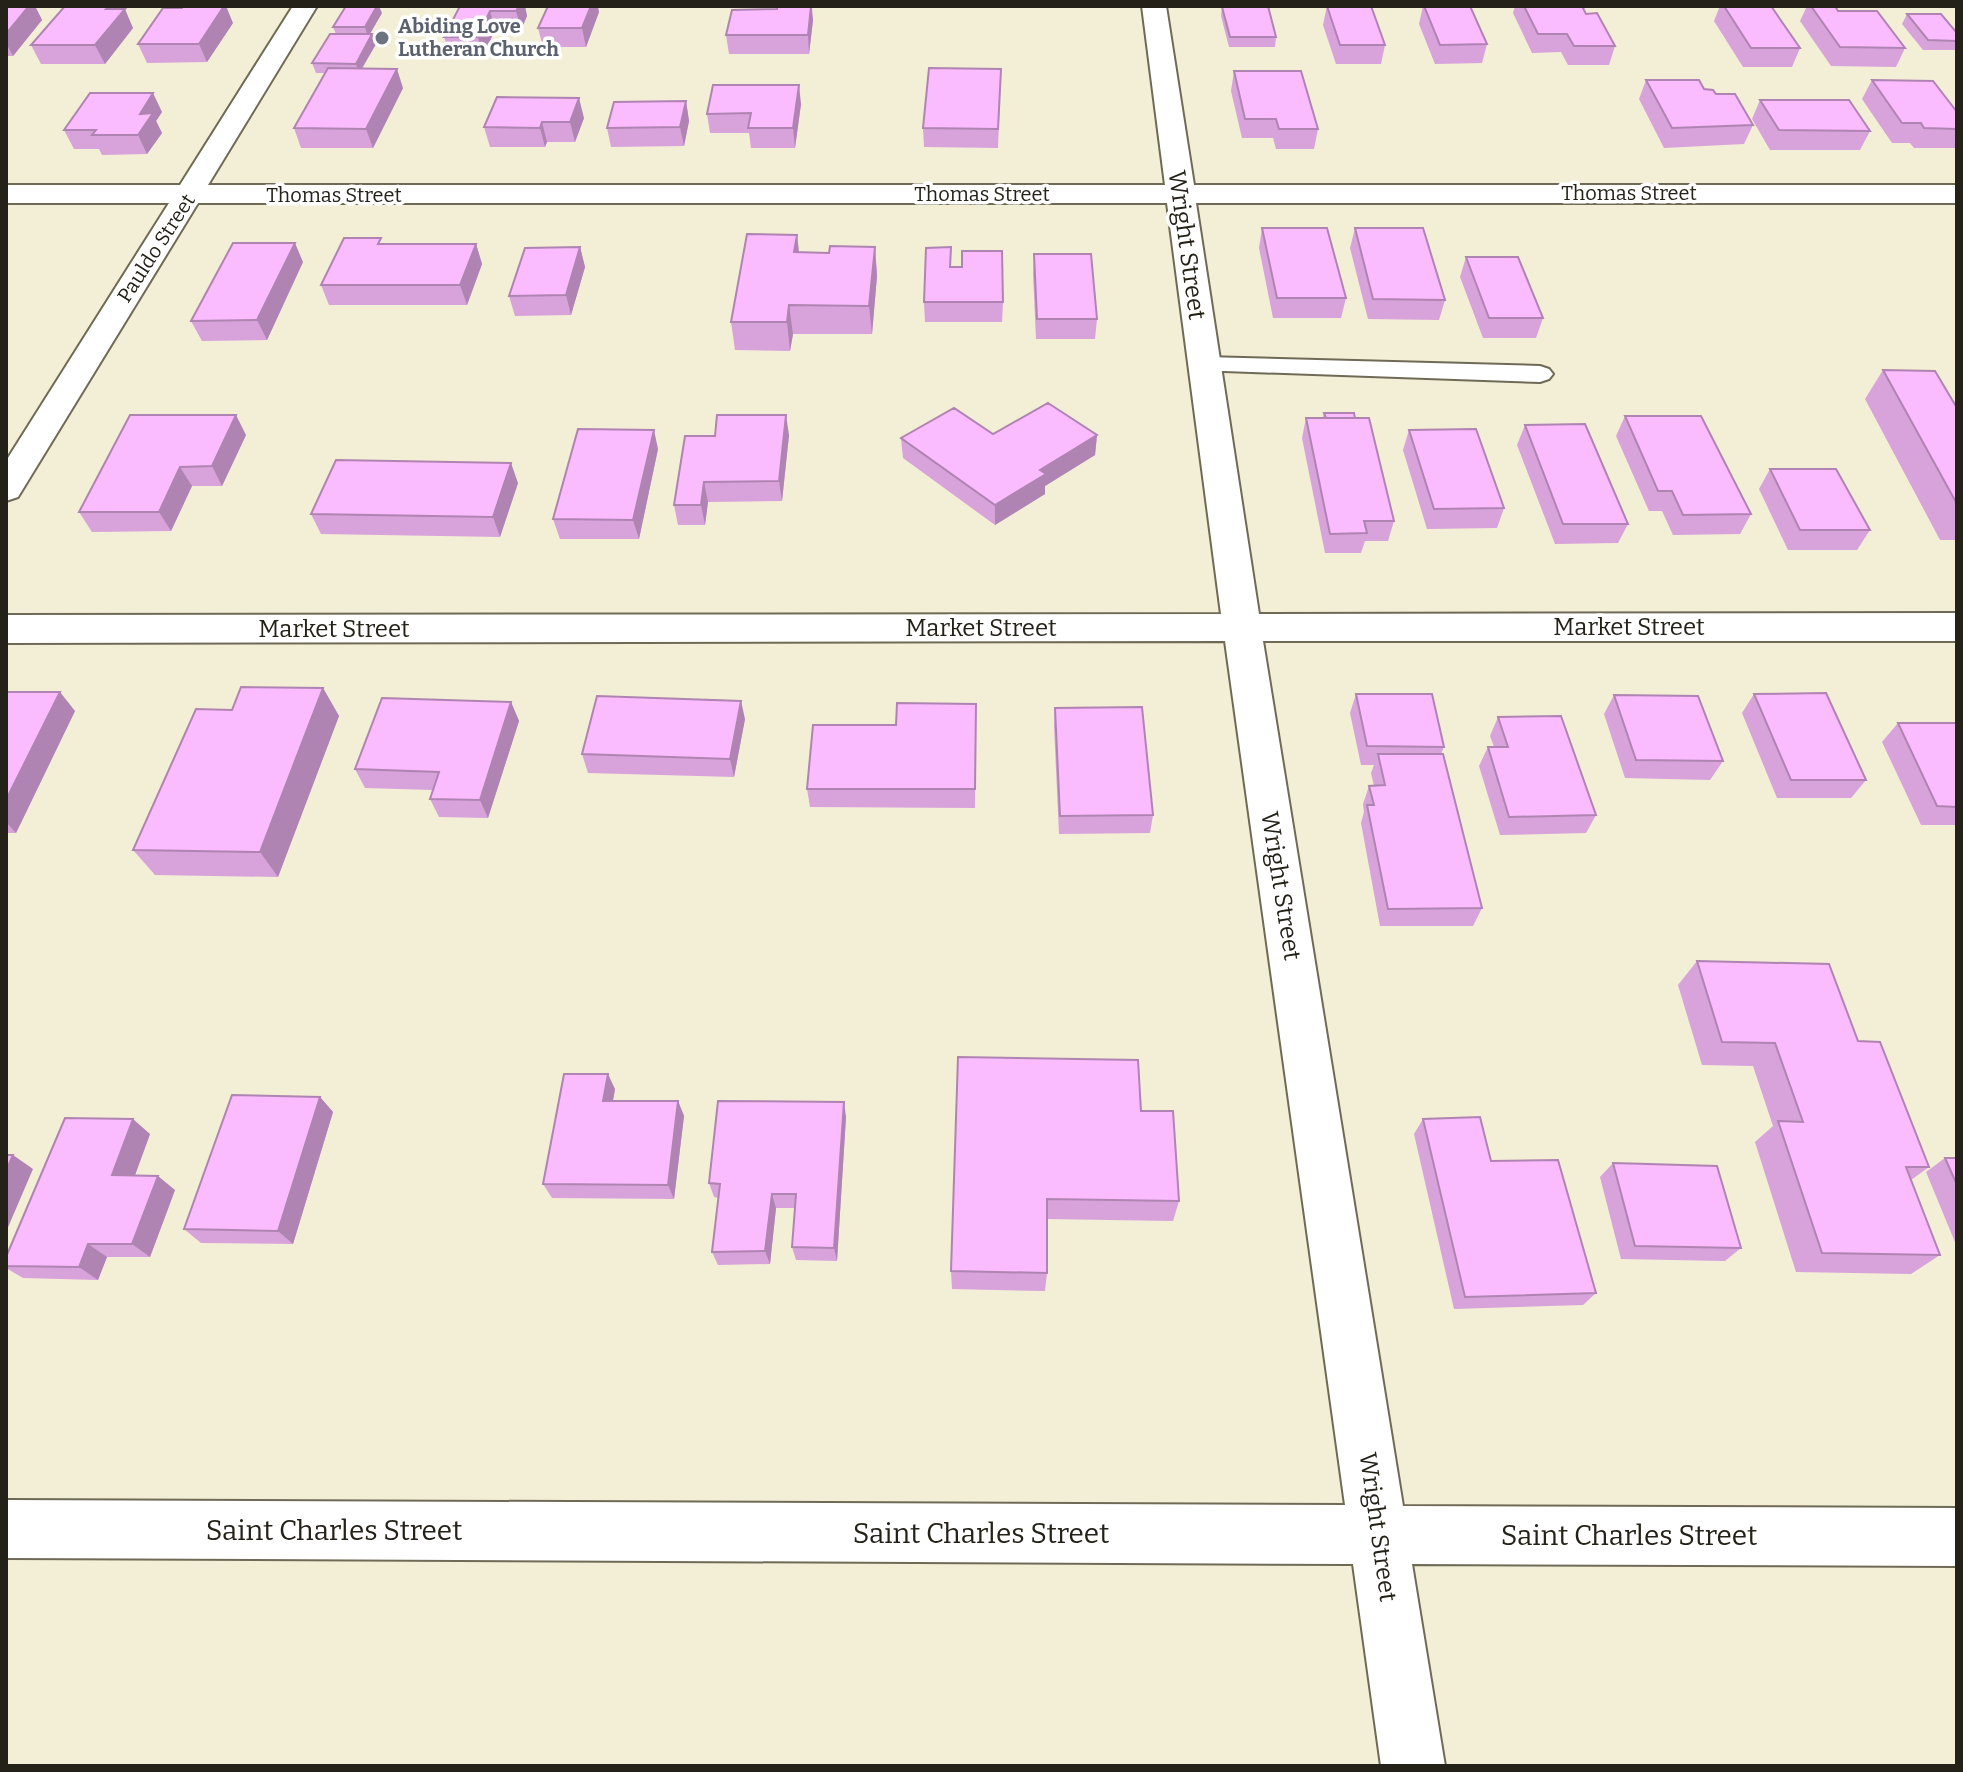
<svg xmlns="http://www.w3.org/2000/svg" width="1963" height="1772" font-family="Bitter,serif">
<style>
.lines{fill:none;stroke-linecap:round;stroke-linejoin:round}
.lane-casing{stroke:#6f6a56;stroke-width:4}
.street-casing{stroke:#6f6a56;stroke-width:4}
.lane{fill:#fff;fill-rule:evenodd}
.street{fill:#fff;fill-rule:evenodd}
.wall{fill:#d8a2db}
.shaded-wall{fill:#b084b2}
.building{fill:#fbbcff;stroke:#b084b2;stroke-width:2}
.worship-dot{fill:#6b7280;stroke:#fff;stroke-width:3}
.labels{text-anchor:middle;stroke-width:7;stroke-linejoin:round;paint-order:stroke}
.far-worship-label{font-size:20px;font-weight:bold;fill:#5b616d;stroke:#fff;text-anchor:start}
.far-street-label{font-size:20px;fill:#232118;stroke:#fff}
.street-label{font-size:24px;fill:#232118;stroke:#fff}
.near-street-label{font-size:28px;fill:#232118;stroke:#fff}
</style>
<rect width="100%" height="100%" fill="#f3eed6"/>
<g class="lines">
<defs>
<path id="lane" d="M1205 357 1540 366 1549 369 1553 374 1549 379 1540 382 1196 370 1192 365 1196 360Z"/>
<path id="street" d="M293 6H317L208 185H1165L1142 6H1166L1194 185H1957V203H1196L1259 614 1957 613V641H1263L1403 1506 1957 1508V1566L1412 1564 1445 1766H1381L1353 1564 6 1558V1500L1345 1505 1225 641 6 643V615L1221 614 1167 203H198L18 497 6 501V461L169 203H6V185H180Z"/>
</defs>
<!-- lane casing -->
<use href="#lane" class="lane-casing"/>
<!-- street casing -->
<use href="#street" class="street-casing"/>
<!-- lane -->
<use href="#lane" class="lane"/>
<!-- street -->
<use href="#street" class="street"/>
</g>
<!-- wall -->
<path class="wall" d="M6 6H35L42 20 13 56H6Z
M460 6H525L527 16 521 30H495L483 56H450L444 37Z
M777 6H812L813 20 809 54H729L726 35 777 9Z
M1327 6 1385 45 1381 64H1336L1323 25Z
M1423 6H1470L1487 44 1482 63 1435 64 1419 24Z
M1515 6H1582L1586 14 1615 46 1609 65H1568L1561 52 1532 53 1513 13Z
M1720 6H1771L1800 48 1792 67H1743L1714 21Z
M1807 6H1835L1838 11 1905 48 1896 67 1831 66 1800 21Z
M1222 7 1276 37 1275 47H1229L1221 16Z
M118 9 133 28 105 64H41L31 45Z
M599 12 586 47H543L538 28Z
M382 13 370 34H372L376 44 362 69 403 88 373 148H301L294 128 326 73H316L312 63 336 34 333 27Z
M1907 14 1957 33V50H1923L1902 24Z
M233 23 207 62 147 63 138 44Z
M1001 69 998 148 924 147 923 128Z
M1234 71 1318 129 1314 149H1276L1273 138H1242L1231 91Z
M1646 80 1704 89 1716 94 1753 125 1744 144 1664 148 1639 99Z
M1872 80 1957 112V148H1914L1910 143H1892L1862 99Z
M1760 100 1870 131 1860 150H1770L1752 119Z
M686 101 689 121 684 146 611 147 607 128Z
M801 104 795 148H751L749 133H710L707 114Z
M162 112 156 121 162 133 147 154 102 155 99 149H74L64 130Z
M584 118 575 142H547L545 147H490L484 127Z
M1262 228 1346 298 1341 318H1273L1259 248Z
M1355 228 1445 300 1439 320 1368 319 1350 248Z
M797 235 799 252 829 253 875 247 877 276 872 334H793L790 351 735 350 731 322Z
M383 244H476L482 264 467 305H329L321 285Z
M580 247 585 267 571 315 515 316 509 296Z
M951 247V267H962L1003 302 1002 322H925L924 302Z
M1034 254 1097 319 1095 339H1036L1033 274Z
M1466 257 1543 318 1536 338H1483L1460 277Z
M303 262 267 340 202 341 191 321Z
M1883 370 1957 408V540H1940L1865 399Z
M1324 413 1394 521 1388 541H1365L1361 553H1325L1302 438 1306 418H1323Z
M1625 416 1751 514 1740 534 1673 535 1662 511H1649L1616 436Z
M1525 425 1628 524 1618 543 1555 544 1517 445Z
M1409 430 1504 508 1497 528 1427 529 1403 450Z
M993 434 1097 435 1095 455 1045 486V494L995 525 903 458 901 438Z
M246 435 222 486H192L171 531 92 532 79 512Z
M789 435 782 501 708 502 705 525H678L674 505 685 436Z
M658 449 639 539H560L553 519Z
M1770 469 1870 530 1857 550H1788L1759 489Z
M518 483 500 537 321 534 311 514Z
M323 688 339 716 278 877 155 875 133 850Z
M6 692 75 711 16 833H6Z
M1356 694 1444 747 1441 754 1482 908 1473 926H1380L1361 823 1364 812 1363 804 1369 786H1374L1371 773 1374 765H1361L1350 713Z
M1754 694 1866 780 1851 798H1777L1742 713Z
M1614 695 1723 761 1710 780 1625 778 1604 714Z
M511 702 519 721 488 818 439 817 430 799 433 790 365 788 355 769Z
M976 704 975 808 810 807 807 789 896 725Z
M1055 708 1153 815 1150 833 1059 834 1054 726Z
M1498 717 1596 815 1586 833 1500 835 1479 766 1488 747H1494L1490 736Z
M745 719 734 777 588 773 582 754Z
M1898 723H1957V825H1921L1882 742Z
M1697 961 1858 1041 1929 1167 1911 1180 1940 1255 1911 1274 1796 1272 1755 1142 1773 1126 1753 1066 1702 1065 1678 985Z
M615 1089 613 1101H678L684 1116 674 1199 552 1198 543 1184Z
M320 1097 333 1112 293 1244 201 1243 184 1229Z
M1141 1111 1179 1201 1173 1221 1047 1219V1273L1045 1291 952 1289 951 1271Z
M846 1117 837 1261 796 1260 792 1247 795 1208H776L770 1264 718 1265 712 1252 718 1198 714 1197 709 1183Z
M1423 1119 1596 1293 1583 1305 1454 1309 1414 1134Z
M150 1134 135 1175 175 1190 150 1257H107L98 1280 23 1278 6 1268V1257Z
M1945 1158H1957V1247L1926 1172Z
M1613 1163 1741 1248 1725 1261 1621 1259 1600 1177Z"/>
<!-- shaded-wall -->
<path class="shaded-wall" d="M29 6H35L42 20 13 56 6 43V34Z
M109 6H116L120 15 125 9 133 28 105 64 95 45 106 9Z
M224 6H226L233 23 207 62 199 44Z
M377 6H379L382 13 368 37 365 27Z
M519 6H525L527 16 521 30 516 11Z
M591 6H598L599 12 586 47 582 28Z
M811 6 813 20 809 54 808 35Z
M490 11 495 30 483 56 478 37Z
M372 34 376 44 359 73 356 64Z
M397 69 403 88 373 148 366 129Z
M799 85 801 104 795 148 793 128Z
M153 93 162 112 156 121 162 133 147 154 138 135 140 114Z
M579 98 584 118 575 142 570 122Z
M686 101 689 121 684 146 680 127Z
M542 122 547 142 545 147 540 128Z
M797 235 800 263 794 252Z
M295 243 303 262 267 340 257 320Z
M476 244 482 264 467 305 460 285Z
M580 247 585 267 571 315 566 295Z
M875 247 877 276 872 334 869 306Z
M789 305 793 334 790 351 787 322Z
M236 415 246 435 222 486 212 466Z
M786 415 789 435 782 501 779 481Z
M654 430 658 449 639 539 633 520Z
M1097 435 1095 455 1045 486V494L995 525V505L1040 470Z
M511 463 518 483 500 537 493 517Z
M180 467 192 486 171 531 159 512Z
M704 482 708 502 705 525 701 505Z
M323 688 339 716 278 877 260 852Z
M60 692 75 711 16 833 6 822V800Z
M741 701 745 719 734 777 730 759Z
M511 702 519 721 488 818 480 800Z
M608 1074 615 1089 610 1116 603 1101Z
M320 1097 333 1112 293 1244 278 1231Z
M678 1101 684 1116 674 1199 668 1185Z
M844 1102 846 1117 837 1261 834 1248Z
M133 1119 150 1134 130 1189 112 1175Z
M13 1155 33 1169 6 1232V1171Z
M158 1176 175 1190 150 1257 132 1244Z
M772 1194 776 1208 770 1264 765 1251Z
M88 1244 107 1257 98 1280 79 1267Z"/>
<!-- building -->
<path class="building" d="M6 6H29L6 34Z
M65 6H109L106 9H125L95 45H31Z
M183 6H224L199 44H138L163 8H182Z
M346 6H377L365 27H333Z
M460 6H519L516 11H490L478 37H444Z
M548 6H591L582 28H538Z
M777 6H811L808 35H726L732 10 777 9Z
M1268 6 1276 37H1230L1222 7Z
M1327 6H1371L1385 45H1340Z
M1424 6H1470L1487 44 1440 45Z
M1524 6H1582L1586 14 1597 13 1615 46H1574L1567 34H1538Z
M1724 6H1771L1800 48H1751Z
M1811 6H1835L1838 11H1877L1905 48 1840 47Z
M1907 14H1941L1957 33V41L1928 40Z
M330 34H372L356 64 312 63Z
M328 68 397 69 366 129 294 128Z
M929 68 1001 69 998 129 923 128Z
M1234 71H1301L1318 129H1279L1276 119H1245Z
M1646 80H1699L1704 89 1713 90 1716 94H1735L1753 125 1672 128Z
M1872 80 1933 81 1957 112V129L1924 128 1921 123H1902Z
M713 85H799L793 128H748L751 113 707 114Z
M90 93H153L140 114 153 113 138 135H92L96 130H64Z
M497 97 579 98 570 122H542L540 128 484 127Z
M1760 100H1849L1870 131 1779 130Z
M686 101 680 127 607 128 614 102Z
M1262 228H1327L1346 298H1277Z
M1355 228H1423L1445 300 1373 299Z
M747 234 797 235 794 252 829 253 830 246 875 247 869 306 789 305 787 322H731Z
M344 238H381L378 244H476L460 285H321Z
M233 243H295L257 320 191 321Z
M580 247 566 295 509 296 525 248Z
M951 247 950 267H962V251H1002L1003 302H924L926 248Z
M1034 254H1091L1097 319H1037Z
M1466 257H1518L1543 318H1489Z
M1883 370 1935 371 1957 408V504Z
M1048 403 1097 435 1040 470 1046 474 995 505 901 438 954 408 993 434Z
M1324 413H1354L1355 418H1326Z
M130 415H236L212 466 180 467 159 512H79Z
M717 415H786L779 481 704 482 701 505H674L685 436H715Z
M1625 416H1701L1751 514 1683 515 1672 491H1658Z
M1306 418H1369L1394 521H1364L1367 533 1330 534Z
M1585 424 1628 524H1563L1525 425Z
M578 429 654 430 633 520 553 519Z
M1476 429 1504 508 1434 509 1409 430Z
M336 460 511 463 493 517 311 514Z
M1770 469H1836L1870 530H1800Z
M241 687 323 688 260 852 133 850 196 709 232 710Z
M6 692H60L6 800Z
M1826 693 1866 780H1791L1754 694Z
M1356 694H1432L1444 747 1367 746Z
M1614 695 1698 696 1723 761 1636 760Z
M597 696 741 701 730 759 582 754Z
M382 698 511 702 480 800 430 799 439 772 355 769Z
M897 703 976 704 975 789H807L813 725H896Z
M1142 707 1153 815 1060 816 1055 708Z
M1561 716 1596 815 1509 817 1488 747H1508L1498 717Z
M1898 723H1957V807L1937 806Z
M1378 754H1443L1482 908 1388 909 1367 805H1374L1369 786 1385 785Z
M1697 961 1829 964 1858 1041 1880 1042 1929 1167H1906L1940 1255 1822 1253 1778 1121 1803 1122 1775 1043 1722 1042Z
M958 1057 1138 1060 1141 1111H1173L1179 1201 1047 1199V1273L951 1271Z
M564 1074H608L603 1101H678L668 1185 543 1184Z
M232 1095 320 1097 278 1231 184 1229Z
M718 1101 844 1102 834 1248 792 1247 796 1194H772L765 1251 712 1252 720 1184 709 1183Z
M1480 1117 1491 1161 1558 1160 1596 1293 1465 1297 1423 1119Z
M65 1118 133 1119 112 1175 158 1176 132 1244H88L79 1267 6 1266V1257Z
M6 1155H13L6 1171Z
M1945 1158H1957V1185Z
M1613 1163 1717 1166 1741 1248 1635 1246Z"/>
<!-- markers -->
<circle class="worship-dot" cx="382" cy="38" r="8"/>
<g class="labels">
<!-- far-worship labels -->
<g class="far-worship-label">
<text x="398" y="33">Abiding Love<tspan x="398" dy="23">Lutheran Church</tspan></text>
</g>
<!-- far-street labels -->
<g class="far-street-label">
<text x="1629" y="200">Thomas Street</text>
<text x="982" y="201">Thomas Street</text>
<text x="334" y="202">Thomas Street</text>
<text transform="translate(156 248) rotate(-57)" y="7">Pauldo Street</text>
</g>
<!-- street labels -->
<g class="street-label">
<text transform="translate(1187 245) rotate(82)" y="8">Wright Street</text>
<text x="1629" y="635">Market Street</text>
<text x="981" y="636">Market Street</text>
<text x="334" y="637">Market Street</text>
<text transform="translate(1281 886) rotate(81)" y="8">Wright Street</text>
<text transform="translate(1378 1527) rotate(82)" y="8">Wright Street</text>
</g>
<!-- near-street labels -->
<g class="near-street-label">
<text x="334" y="1540">Saint Charles Street</text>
<text x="981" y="1543">Saint Charles Street</text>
<text x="1629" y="1545">Saint Charles Street</text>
</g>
</g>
<!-- border -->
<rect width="1963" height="1772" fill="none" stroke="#232118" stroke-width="16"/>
</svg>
